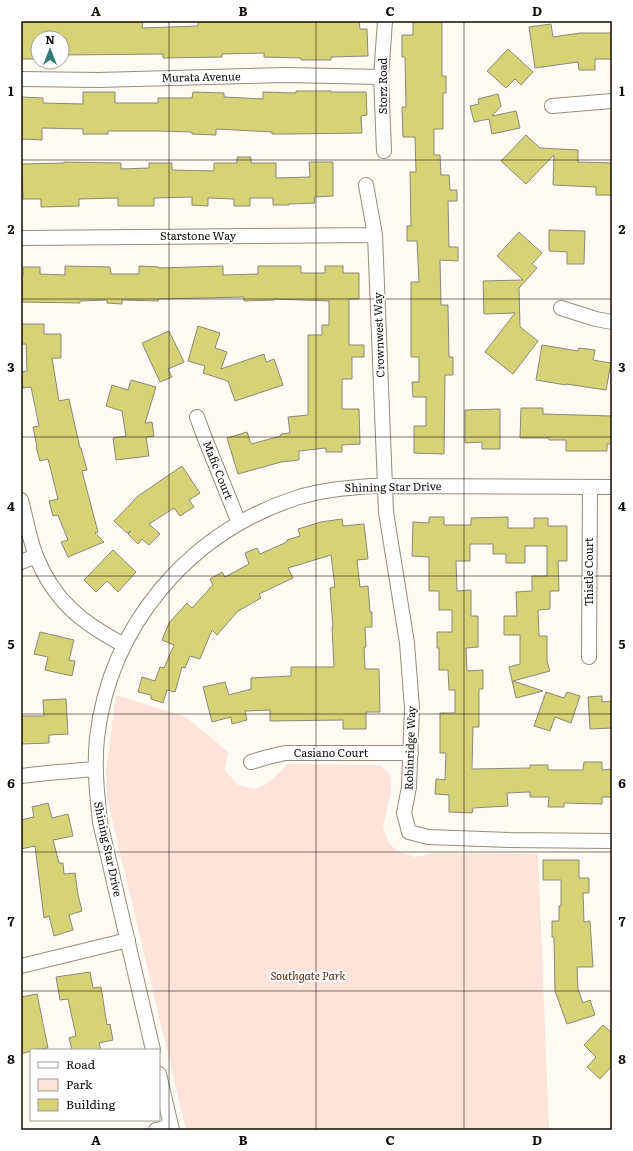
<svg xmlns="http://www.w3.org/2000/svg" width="633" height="1151" font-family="Literata,serif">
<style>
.green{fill:#fee4d8}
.building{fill:#d7d276;stroke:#8a8976}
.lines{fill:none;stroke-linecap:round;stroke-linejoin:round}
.minor-casing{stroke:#958c7a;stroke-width:16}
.minor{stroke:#fff;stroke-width:14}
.grid{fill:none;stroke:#0e0b05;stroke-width:1;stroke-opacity:0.55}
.labels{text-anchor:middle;stroke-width:4;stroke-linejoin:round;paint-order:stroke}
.street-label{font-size:11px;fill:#0e0b05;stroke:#fff}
.park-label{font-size:11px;font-style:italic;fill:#5c270a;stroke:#fff}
.neatline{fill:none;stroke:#0e0b05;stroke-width:1.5}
.grid-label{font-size:13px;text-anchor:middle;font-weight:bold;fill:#0e0b05}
</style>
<rect width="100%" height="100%" fill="#fffbf3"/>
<!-- green -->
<path class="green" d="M116 695 186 717 228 752 225 770 238 785 255 789 271 781 288 764 380 765 390 774 391 791 383 827 390 845 400 852 415 857 435 853 538 854 549 1130H186L107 798 106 770Z"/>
<!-- building -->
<path class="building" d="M21 21H143L142 28 198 26V21H359L360 29H367L368 56 331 57V60H301V58L264 57V53L222 54V57L163 58V54L62 55V38H38V59H21Z
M413 21H442V76H446V93H443V129H434V155H440L441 175H449L450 190H457V201H448L449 247H458V261L440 260 441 305H448L449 357H453V375H445L444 454 414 453V426H426V397H413L412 382H419V357H411V282H419L417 241H407V226H411L410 172H416L415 137H403L402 107H406L405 57H402V35H413Z
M551 24 553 37 580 33H612V59H595V70H579L578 62 535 68 529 27Z
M508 49 533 72 521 85 515 79 506 88 487 71Z
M296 91H331V92H366L367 115 361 116 362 133 288 134H272V132L216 129V135L192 134V132L158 131H108V134H83V129L42 128V140L21 139V97L43 98V103L83 104V92H115V103H158V98H192L193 92 224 93V97L263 99V92L296 93Z
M498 94 501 106 492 116 516 111 520 128 492 134 489 119 474 122 470 106 479 104 478 99Z
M526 135 540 148 578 150V162L612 163V195H596V187L553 185 554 155 526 184 501 161Z
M237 157H251V163H276V178L310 177 309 162H333V196L314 197 315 203 289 204V205H273V198H250V206H234V199L208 198V206L192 205V197L154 198V206H118V198L79 199V206L41 207V199H23L22 164 64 163V162L121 163V169L149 168V163H172V170L214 171V163H237Z
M549 230 585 231 584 264H567V252L549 251Z
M519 232 542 253 532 264 537 268 519 288 520 327 538 341 513 374 485 352 515 313 484 314 483 281 523 280 497 256Z
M65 266 110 267 111 274H139V266L159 267V268L223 266V275L258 274V266H301V273H325V266H343V273H359V299H349V345H364V357H352V379H342V409H359L360 444 342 445V452H326V448L299 451V460L281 462 238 474 227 438 247 432 251 444 281 436V434L290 433 288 417 308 415V335H322V325H329V301L274 299V300L244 301V297L158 299V301L122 300V304L107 303V300L80 301V303L21 302V276H23V267H40V274L65 275Z
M21 324H44V334H61V358H52L59 401 69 399 80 448H81L87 470 82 471 98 532 95 533 104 542 68 557 61 542 68 540 58 515 53 516 49 501 58 499 48 459 40 461 36 447H37L33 427 39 426 31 387 23 388 21 372 27 371 26 344H21Z
M198 326 220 333 215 348 227 352 221 369 264 354 266 362 274 359 283 385 235 401 228 381 203 373 205 366 188 361Z
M169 331 184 362 168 369 172 377 160 382 142 343Z
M542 345 578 351 579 348 595 350 593 360 611 363 606 390 566 384V385L536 380Z
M131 380 156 387 145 423 152 422 154 436 146 437 149 456 116 460 113 438 126 436 122 411 106 406 112 385 128 390Z
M521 408H543V414L612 416V444H607V451H566V440H549V438H520Z
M500 409V449H482V442L465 443V410Z
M182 466 200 493 189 500 194 507 180 516 174 508 149 524 160 534 149 545 142 539 138 544 128 534 131 531 127 533 114 521 138 496Z
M429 517H444V525H471V518L508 517V528H534V518H548V526H567V561H558L559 591H550V609L538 610 539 636H547V661L550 671 513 681 543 691 516 698 509 667 520 664V635H504V616H517L516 592 532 591V576H547V546H525V563H506V554H493V544H470V561H456L457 591 471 590V616H478V647L466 648 467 671 483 670V689H479V727H473L472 769 530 768V765H548V770H583L584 762H602V770L612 769V797H602V804L564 803V807H548L549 797H530V792L507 793 508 806 473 808 472 813 449 812V795L435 794 436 779 445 780 446 753H440V713H455V690H449L448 670H439V648H437V632H452V610H439V591H429V557L412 556 413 522 429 523Z
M342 519 343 526 364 524 368 559 357 560 360 587 368 586 370 612H372V627H365L366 647H364L365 669H379L380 712H366V729H343V720L270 721V710L245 711 247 720 232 724 231 717 212 722 203 687 225 682 229 695 251 689V678L291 676V667H334L332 627H333L330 588 335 587 331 555 288 568 293 578 259 594 261 598 238 611 217 635 212 630 200 659 190 656 185 668 182 667 175 692 167 690 163 703 151 699V695L138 692 142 677 155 681 160 667 164 668 174 645 162 640 169 623 187 603 192 608 213 585 210 579 222 572 225 577 249 564 245 553 257 548 260 554 287 542V540L300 536 298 529 321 522Z
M113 550 136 572 118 592 107 581 96 592 84 580Z
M40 632 74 640 69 660 75 661 72 676 45 670 48 657 34 654Z
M546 692 564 698 567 692 580 696 571 723 555 717 550 731 534 726Z
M602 696V702L612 701V728L590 729 588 697Z
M66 699 68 734 49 735V743L21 744V716H44L43 700Z
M48 803 52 818 68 814 73 836 53 840 59 863H63L64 874 75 873 78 895 82 911 69 915 73 930 54 936 49 916 44 918 35 846 21 849V820L34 817 32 807Z
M543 860H579V878H589V893H583L584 922 590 921 593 967H577L578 989 583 1003 590 1000 595 1015 567 1024 555 991 554 937H552V921H559V906H561V880H543Z
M90 972 93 988 101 987 107 1025 110 1024 113 1040 99 1043 101 1050H72L69 1038 76 1036 68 999 60 1000 56 977Z
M37 994 48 1048 31 1050V1051L21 1054V997Z
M603 1025 612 1033V1066L600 1079 587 1067 596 1057 584 1045Z"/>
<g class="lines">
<defs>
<path id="minor" d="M21 79 98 80 286 75 381 77
M552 106 612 101
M384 151 381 77 385 21
M366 185 375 235 386 512 407 643 412 708 409 787 404 813 409 832 428 837 509 840 612 841
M21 238 375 235
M561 308 596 319 612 322
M197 417 204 436 239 523
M21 500C26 518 29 538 36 556 54 601 82 623 124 645
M21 562 36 556
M589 657 590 487
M251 762 268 757 285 753H411
M21 776 47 773 95 769
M21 966 128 940
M153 1050 100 822C97 794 94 766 97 738 110 625 189 533 296 498 321 490 346 488 371 486L612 487
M159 1074 172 1130
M156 1130 171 1126"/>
</defs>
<!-- minor casing -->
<use href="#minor" class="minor-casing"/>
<!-- minor -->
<use href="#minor" class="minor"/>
</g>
<!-- grid -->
<path class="grid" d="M169 21V1130M316 21V1130M464 21V1130M21 160H612M21 299H612M21 437H612M21 576H612M21 714H612M21 852H612M21 991H612"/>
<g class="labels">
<!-- street labels -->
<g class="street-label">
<text transform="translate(201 77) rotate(-1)" y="4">Murata Avenue</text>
<text transform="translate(383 86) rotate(-90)" y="4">Storz Road</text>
<text x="198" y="240">Starstone Way</text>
<text transform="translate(379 335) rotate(-92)" y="4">Crownwest Way</text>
<text transform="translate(218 470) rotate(68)" y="4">Mafic Court</text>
<text transform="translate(393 487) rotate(-1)" y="4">Shining Star Drive</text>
<text transform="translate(589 572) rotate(-90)" y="4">Thistle Court</text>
<text transform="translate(410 748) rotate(-88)" y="4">Robinridge Way</text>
<text x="331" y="757">Casiano Court</text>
<text transform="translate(108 849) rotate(78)" y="4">Shining Star Drive</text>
</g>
<!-- park labels -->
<g class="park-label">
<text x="308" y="980">Southgate Park</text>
</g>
</g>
<!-- border -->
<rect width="633" height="1151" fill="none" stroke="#ffffff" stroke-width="44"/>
<!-- legend -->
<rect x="30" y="1049" width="130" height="72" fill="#ffffff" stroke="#9f9d9b"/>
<rect x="38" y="1062" width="20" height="6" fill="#ffffff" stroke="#9f9d9b"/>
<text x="66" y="1069" font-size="12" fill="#0e0b05">Road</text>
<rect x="38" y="1079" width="20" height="12" fill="#fee4d8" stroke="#9f9d9b"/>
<text x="66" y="1089" font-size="12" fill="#0e0b05">Park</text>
<rect x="38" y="1099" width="20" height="12" fill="#d7d276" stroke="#9f9d9b"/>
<text x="66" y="1109" font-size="12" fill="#0e0b05">Building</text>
<!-- north arrow -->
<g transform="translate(50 50)"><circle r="19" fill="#ffffff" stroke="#9f9d9b"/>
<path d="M0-3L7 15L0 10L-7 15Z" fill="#337a73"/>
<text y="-6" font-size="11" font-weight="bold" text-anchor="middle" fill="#0e0b05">N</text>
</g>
<rect x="22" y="22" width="589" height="1107" class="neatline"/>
<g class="grid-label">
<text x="96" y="16">A</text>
<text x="243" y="16">B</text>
<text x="390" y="16">C</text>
<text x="537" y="16">D</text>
<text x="11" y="96">1</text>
<text x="622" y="96">1</text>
<text x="11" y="234">2</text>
<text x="622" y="234">2</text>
<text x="11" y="372">3</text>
<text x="622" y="372">3</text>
<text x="11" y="511">4</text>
<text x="622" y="511">4</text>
<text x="11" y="649">5</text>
<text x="622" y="649">5</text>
<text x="11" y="788">6</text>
<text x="622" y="788">6</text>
<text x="11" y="926">7</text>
<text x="622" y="926">7</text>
<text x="11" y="1064">8</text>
<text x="622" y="1064">8</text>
<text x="96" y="1145">A</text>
<text x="243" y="1145">B</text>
<text x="390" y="1145">C</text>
<text x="537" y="1145">D</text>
</g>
</svg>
